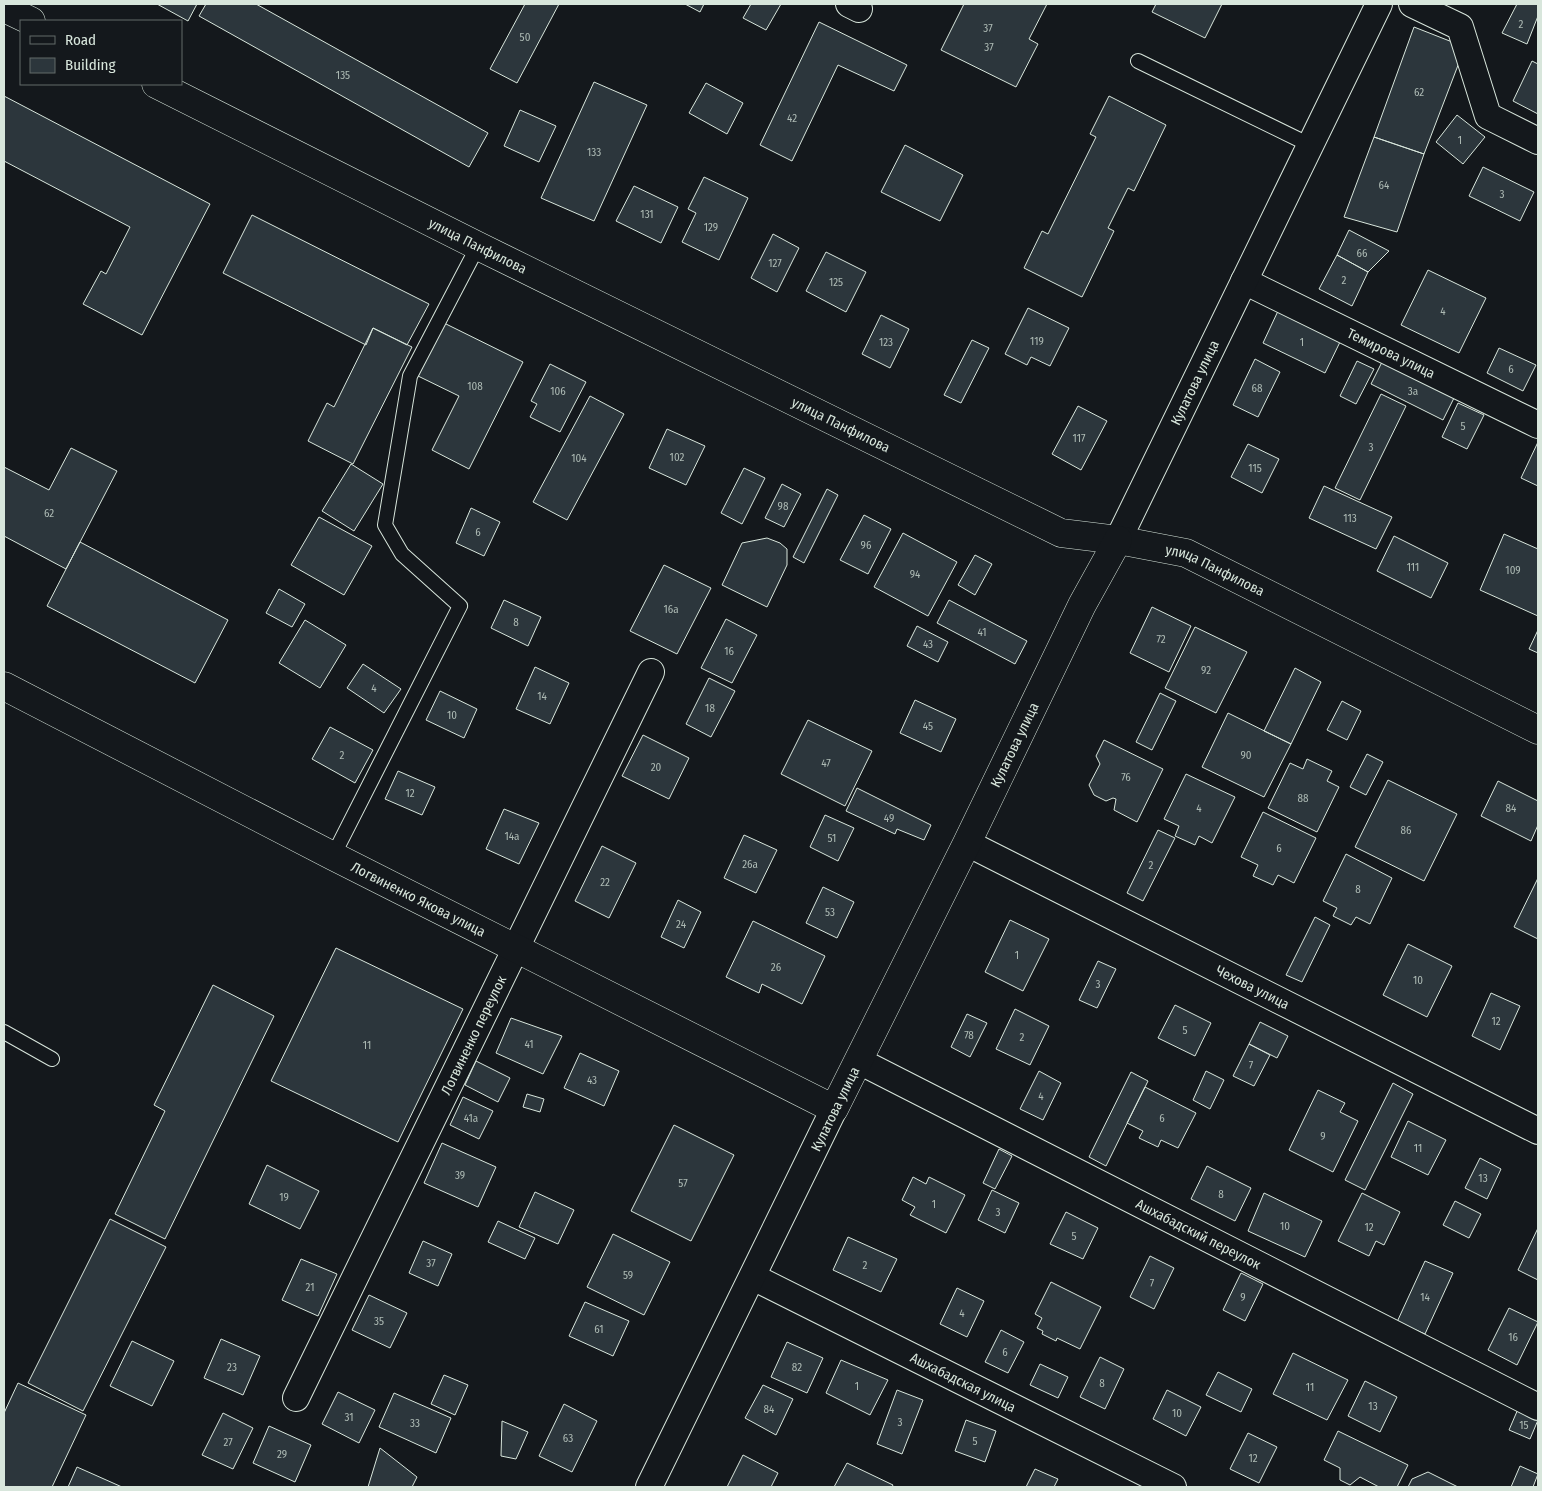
<svg xmlns="http://www.w3.org/2000/svg" width="1542" height="1491" font-family="'Fira Sans Condensed',sans-serif">
<style>
.building{fill:#2c363c;stroke:#d8e6dc}
.lines{fill:none;stroke-linecap:round;stroke-linejoin:round}
.service-casing{stroke:#d8e6dc;stroke-width:16}
.minor-casing{stroke:#d8e6dc;stroke-width:28}
.tertiary-casing{stroke:#d8e6dc;stroke-width:29}
.service{stroke:#14181c;stroke-width:14}
.minor{stroke:#14181c;stroke-width:26}
.tertiary{stroke:#14181c;stroke-width:28}
.labels{text-anchor:middle;stroke-width:4;stroke-linejoin:round;paint-order:stroke}
.number-label{font-size:11px;fill:#adbab4}
.street-label{font-size:14px;fill:#d8e6dc;stroke:#14181c}
</style>
<rect width="100%" height="100%" fill="#14181c"/>
<!-- building -->
<path class="building" d="M157 4H197L188 21Z
M206 4H256L488 133 469 167 199 16Z
M525 4H559L517 83 490 69Z
M685 4H704L700 12Z
M751 4H781L766 30 743 18Z
M964 4H1047L1029 39 1038 44 1016 87 941 50Z
M1156 4H1222L1205 38 1152 12Z
M1517 4H1538V16L1527 44 1502 33Z
M819 22 907 65 894 91 838 65 792 161 760 145Z
M1414 27 1465 47 1424 154 1374 137Z
M1532 61 1538 64V114L1513 101Z
M594 82 647 105 594 221 541 198Z
M706 83 743 103 727 134 689 113Z
M4 96 210 204 142 335 83 304 101 271 106 274 130 227 4 161Z
M1109 96 1166 125 1134 191 1128 188 1108 228 1114 231 1082 297 1024 268 1042 231 1048 234 1096 137 1090 134Z
M520 110 556 126 539 162 504 146Z
M1457 115 1485 137 1463 164 1436 142Z
M1374 137 1424 154 1397 232 1344 217Z
M905 145 963 175 940 221 881 192Z
M1483 167 1534 192 1520 221 1469 196Z
M704 177 748 198 719 260 682 242 696 213 688 209Z
M634 186 678 207 661 243 616 221Z
M252 215 429 304 407 345 373 328 366 345 223 273Z
M1349 230 1389 251 1368 272 1337 255Z
M773 234 799 248 777 292 751 278Z
M826 252 866 272 846 312 806 291Z
M1337 255 1368 272 1352 306 1319 289Z
M1428 270 1486 298 1459 353 1401 325Z
M1028 308 1069 328 1050 366 1031 357 1027 365 1005 354Z
M1278 311 1340 342 1325 373 1263 343Z
M881 315 909 329 890 368 862 354Z
M444 323 523 362 469 469 432 450 459 396 418 376Z
M373 328 412 347 353 464 308 441 327 403 334 407Z
M972 340 989 348 961 403 944 395Z
M1499 348 1536 365 1523 391 1487 373Z
M1255 359 1280 372 1258 417 1233 405Z
M1357 361 1374 369 1356 404 1340 396Z
M1382 362 1454 398 1443 420 1371 384Z
M550 364 586 382 560 432 530 417 537 404 531 401Z
M1381 394 1406 406 1360 500 1335 488Z
M590 396 624 414 567 520 533 502Z
M1458 403 1484 415 1467 449 1442 437Z
M1078 406 1107 421 1081 470 1052 454Z
M667 429 705 446 686 485 649 468Z
M1538 442V486L1521 478Z
M1248 444 1279 459 1262 493 1231 477Z
M71 448 117 471 66 569 4 536V467L49 490Z
M351 464 383 484 354 531 322 511Z
M744 468 765 478 742 524 721 513Z
M782 484 801 494 784 527 765 518Z
M1324 486 1392 517 1376 549 1309 518Z
M827 489 838 495 804 563 793 557Z
M471 508 500 522 484 556 456 543Z
M864 515 891 529 868 574 840 560Z
M319 517 372 546 344 595 291 565Z
M903 533 957 562 928 616 874 587Z
M1504 534 1538 549V616L1480 590Z
M1394 536 1448 563 1431 598 1377 571Z
M767 538 780 543 787 549V565L767 607 722 585 742 543Z
M80 542 228 620 195 683 47 606Z
M975 555 992 564 975 595 958 585Z
M664 565 711 588 677 654 630 631Z
M279 589 305 604 292 627 266 613Z
M504 600 541 617 528 646 491 628Z
M949 600 1027 641 1015 664 937 623Z
M1152 607 1191 626 1169 672 1130 653Z
M726 619 757 635 732 683 701 668Z
M305 620 346 645 320 688 279 663Z
M917 626 948 642 938 662 907 646Z
M1195 627 1247 652 1216 713 1165 688Z
M1538 630V653L1529 649Z
M363 664 401 689 384 713 347 688Z
M535 667 569 683 550 724 516 709Z
M1295 668 1321 682 1291 744 1264 731Z
M709 678 735 691 711 737 686 724Z
M440 691 477 709 464 738 426 720Z
M1160 693 1176 701 1152 750 1136 742Z
M915 700 956 719 941 752 900 733Z
M1342 701 1361 711 1347 740 1327 730Z
M1228 713 1291 744 1264 797 1202 767Z
M808 720 872 751 845 806 781 774Z
M330 727 373 750 355 783 312 759Z
M643 735 689 758 669 799 622 776Z
M1104 740 1163 769 1137 822 1114 810 1116 799 1113 798 1106 801 1094 795 1089 785 1100 764 1096 756Z
M1367 754 1383 762 1366 795 1350 787Z
M1307 759 1332 771 1327 781 1339 787 1317 832 1268 808 1290 763 1303 769Z
M398 771 435 787 422 815 385 799Z
M1186 774 1235 797 1212 843 1199 836 1195 845 1175 836 1179 826 1164 819Z
M1388 780 1457 814 1424 881 1355 847Z
M1498 781 1538 801V825L1531 841 1481 816Z
M857 788 931 825 924 840 897 829 895 834 846 811Z
M504 809 539 823 519 864 486 849Z
M1263 812 1316 838 1294 883 1278 875 1273 885 1253 876 1258 865 1241 857Z
M825 815 854 828 838 861 810 847Z
M1158 830 1175 838 1143 901 1127 893Z
M744 835 777 850 756 893 724 878Z
M602 846 636 863 609 918 575 901Z
M1346 854 1392 878 1370 924 1356 917 1351 925 1333 916 1337 908 1323 901Z
M1538 878V939L1514 927Z
M823 887 854 902 837 938 806 923Z
M678 900 701 912 684 948 661 937Z
M1315 917 1330 925 1302 982 1286 975Z
M1010 920 1049 939 1023 991 985 972Z
M753 921 825 956 802 1004 762 984 759 993 726 977Z
M1408 944 1452 966 1427 1017 1383 995Z
M336 948 463 1009 398 1142 271 1081Z
M1098 961 1116 969 1097 1008 1079 1000Z
M213 985 274 1016 165 1239 115 1214 165 1111 154 1105Z
M1491 993 1520 1006 1500 1050 1472 1036Z
M1175 1005 1211 1023 1195 1056 1158 1038Z
M1015 1009 1049 1026 1030 1065 996 1049Z
M967 1014 987 1023 970 1057 951 1047Z
M511 1018 562 1036 543 1074 496 1053Z
M1260 1022 1288 1036 1277 1058 1249 1044Z
M1249 1044 1270 1055 1254 1086 1233 1076Z
M580 1053 619 1071 604 1106 564 1088Z
M476 1061 510 1078 498 1102 465 1085Z
M1039 1071 1061 1083 1043 1120 1020 1109Z
M1206 1071 1224 1080 1210 1109 1193 1100Z
M1131 1072 1148 1081 1106 1166 1089 1157Z
M1393 1083 1413 1094 1365 1190 1345 1180Z
M1145 1087 1196 1113 1178 1148 1161 1140 1158 1147 1139 1138 1143 1131 1127 1123Z
M1318 1090 1345 1103 1340 1112 1358 1121 1333 1172 1289 1150Z
M527 1094 544 1099 540 1112 523 1107Z
M463 1097 493 1111 479 1139 450 1125Z
M1408 1121 1446 1140 1428 1175 1391 1157Z
M674 1125 734 1155 691 1241 631 1211Z
M442 1143 496 1167 478 1207 424 1183Z
M999 1149 1012 1156 995 1189 983 1183Z
M1480 1158 1501 1169 1487 1199 1465 1188Z
M267 1165 319 1191 300 1229 249 1204Z
M1207 1166 1251 1188 1235 1221 1191 1199Z
M913 1177 926 1184 929 1177 965 1195 946 1233 910 1215 915 1207 902 1200Z
M992 1190 1019 1203 1005 1233 978 1220Z
M535 1192 574 1210 558 1244 519 1227Z
M1264 1193 1322 1221 1305 1257 1248 1231Z
M1362 1193 1400 1212 1384 1245 1376 1241 1369 1256 1338 1241Z
M1455 1201 1481 1214 1469 1238 1443 1225Z
M1066 1212 1098 1228 1083 1259 1050 1244Z
M110 1219 166 1247 83 1411 28 1383Z
M498 1221 535 1238 525 1259 488 1242Z
M1538 1228V1280L1518 1270Z
M613 1234 670 1262 644 1315 587 1287Z
M848 1237 897 1259 881 1292 833 1270Z
M423 1241 452 1254 438 1286 409 1273Z
M1150 1256 1174 1268 1154 1309 1130 1297Z
M301 1259 337 1274 318 1316 282 1300Z
M1425 1261 1453 1273 1425 1334 1397 1322Z
M1241 1273 1263 1284 1245 1321 1223 1310Z
M1051 1282 1101 1307 1080 1349 1057 1338 1056 1341 1042 1334 1043 1331 1037 1328 1042 1318 1035 1314Z
M957 1288 984 1301 967 1337 940 1324Z
M369 1295 407 1313 390 1348 352 1330Z
M585 1302 629 1321 613 1356 569 1336Z
M1509 1308 1538 1322 1517 1365 1488 1350Z
M1001 1330 1024 1342 1008 1373 985 1362Z
M221 1339 260 1356 243 1395 204 1378Z
M132 1341 174 1361 152 1406 110 1386Z
M787 1342 823 1358 807 1393 771 1377Z
M1293 1353 1348 1380 1327 1420 1273 1394Z
M1100 1357 1124 1369 1105 1409 1080 1397Z
M841 1360 888 1380 870 1415 826 1393Z
M1040 1364 1068 1377 1058 1398 1030 1385Z
M1218 1372 1252 1389 1241 1412 1206 1395Z
M444 1375 468 1385 455 1415 431 1404Z
M1365 1381 1397 1397 1380 1432 1348 1416Z
M18 1383 86 1415 52 1487H4V1413Z
M763 1385 793 1399 776 1435 745 1418Z
M897 1390 923 1400 902 1454 877 1444Z
M1167 1390 1201 1407 1186 1436 1153 1419Z
M338 1392 375 1410 359 1443 322 1424Z
M394 1393 451 1418 436 1453 379 1427Z
M564 1404 597 1421 572 1472 539 1456Z
M1518 1409 1538 1420 1530 1439 1509 1430Z
M223 1413 253 1428 233 1469 202 1455Z
M966 1420 996 1431 985 1462 955 1451Z
M502 1421 528 1432 516 1459 501 1456Z
M269 1426 311 1445 295 1482 253 1463Z
M1338 1431 1408 1465 1397 1487H1379L1360 1477 1350 1485 1340 1480V1468L1324 1460Z
M1248 1433 1277 1447 1259 1483 1230 1469Z
M380 1448 417 1477 412 1487H368Z
M743 1455 778 1473 771 1487H727Z
M847 1463 893 1485 892 1487H834Z
M1520 1466 1538 1474 1533 1487H1511Z
M77 1467 122 1487H68Z
M1035 1469 1058 1479 1054 1487H1026Z
M1428 1472 1458 1487H1408L1412 1479Z"/>
<g class="lines">
<defs>
<path id="service" d="M1138 61 1310 145
M333 856 460 606 402 554 385 525 410 376 478 246
M4 1032 52 1059"/>
<g id="minor">
<path d="M849 4 859 9"/>
<path d="M1412 4 1460 27 1488 116 1538 141"/>
<path id="s1" d="M1244 281 1538 425"/>
<path id="s2" d="M1118 540 1379 4"/>
<path id="s3" d="M967 843 1538 1131"/>
<path id="s4" d="M859 1061 1538 1407"/>
<path id="s5" d="M753 1277 1173 1487"/>
<path id="s6" d="M296 1398 651 672"/>
<path d="M649 1487 834 1109"/>
</g>
<g id="tertiary">
<path d="M4 8 31 21"/>
<path id="s7" d="M156 84 478 246 1061 533 1118 540 1186 553 1538 730"/>
<path id="s8" d="M4 686 333 856 834 1109 967 843 1082 605 1118 540"/>
</g>
</defs>
<!-- service casing -->
<use href="#service" class="service-casing"/>
<!-- minor casing -->
<use href="#minor" class="minor-casing"/>
<!-- tertiary casing -->
<use href="#tertiary" class="tertiary-casing"/>
<!-- service -->
<use href="#service" class="service"/>
<!-- minor -->
<use href="#minor" class="minor"/>
<!-- tertiary -->
<use href="#tertiary" class="tertiary"/>
</g>
<g class="labels">
<!-- number labels -->
<g class="number-label">
<text x="1521" y="28">2</text>
<text x="988" y="32">37</text>
<text x="525" y="41">50</text>
<text x="989" y="51">37</text>
<text x="343" y="79">135</text>
<text x="1419" y="96">62</text>
<text x="792" y="122">42</text>
<text x="1460" y="144">1</text>
<text x="594" y="156">133</text>
<text x="1384" y="189">64</text>
<text x="1502" y="198">3</text>
<text x="647" y="218">131</text>
<text x="711" y="231">129</text>
<text x="1362" y="257">66</text>
<text x="775" y="267">127</text>
<text x="1344" y="284">2</text>
<text x="836" y="286">125</text>
<text x="1443" y="315">4</text>
<text x="1037" y="345">119</text>
<text x="886" y="346">123</text>
<text x="1302" y="346">1</text>
<text x="1511" y="373">6</text>
<text x="475" y="390">108</text>
<text x="1257" y="392">68</text>
<text x="558" y="395">106</text>
<text x="1413" y="395">3a</text>
<text x="1463" y="430">5</text>
<text x="1079" y="442">117</text>
<text x="1371" y="451">3</text>
<text x="677" y="461">102</text>
<text x="579" y="462">104</text>
<text x="1255" y="472">115</text>
<text x="783" y="510">98</text>
<text x="49" y="517">62</text>
<text x="1350" y="522">113</text>
<text x="478" y="536">6</text>
<text x="866" y="549">96</text>
<text x="1413" y="571">111</text>
<text x="1513" y="574">109</text>
<text x="915" y="578">94</text>
<text x="671" y="613">16a</text>
<text x="516" y="626">8</text>
<text x="982" y="636">41</text>
<text x="1161" y="643">72</text>
<text x="928" y="648">43</text>
<text x="729" y="655">16</text>
<text x="1206" y="674">92</text>
<text x="374" y="692">4</text>
<text x="542" y="700">14</text>
<text x="710" y="712">18</text>
<text x="452" y="719">10</text>
<text x="928" y="730">45</text>
<text x="342" y="759">2</text>
<text x="1246" y="759">90</text>
<text x="826" y="767">47</text>
<text x="656" y="771">20</text>
<text x="1126" y="781">76</text>
<text x="410" y="797">12</text>
<text x="1303" y="802">88</text>
<text x="1199" y="812">4</text>
<text x="1511" y="812">84</text>
<text x="889" y="822">49</text>
<text x="1406" y="834">86</text>
<text x="512" y="840">14а</text>
<text x="832" y="842">51</text>
<text x="1279" y="852">6</text>
<text x="750" y="868">26a</text>
<text x="1151" y="869">2</text>
<text x="605" y="886">22</text>
<text x="1358" y="893">8</text>
<text x="830" y="916">53</text>
<text x="681" y="928">24</text>
<text x="1017" y="959">1</text>
<text x="776" y="971">26</text>
<text x="1418" y="984">10</text>
<text x="1098" y="988">3</text>
<text x="1496" y="1025">12</text>
<text x="1185" y="1034">5</text>
<text x="969" y="1039">78</text>
<text x="1022" y="1041">2</text>
<text x="529" y="1048">41</text>
<text x="367" y="1049">11</text>
<text x="1251" y="1069">7</text>
<text x="592" y="1084">43</text>
<text x="1041" y="1100">4</text>
<text x="471" y="1122">41a</text>
<text x="1162" y="1122">6</text>
<text x="1323" y="1140">9</text>
<text x="1418" y="1152">11</text>
<text x="460" y="1179">39</text>
<text x="1483" y="1182">13</text>
<text x="683" y="1187">57</text>
<text x="1221" y="1198">8</text>
<text x="284" y="1201">19</text>
<text x="934" y="1208">1</text>
<text x="998" y="1216">3</text>
<text x="1285" y="1230">10</text>
<text x="1369" y="1231">12</text>
<text x="1074" y="1240">5</text>
<text x="431" y="1267">37</text>
<text x="865" y="1269">2</text>
<text x="628" y="1279">59</text>
<text x="1152" y="1287">7</text>
<text x="310" y="1291">21</text>
<text x="1243" y="1301">9</text>
<text x="1425" y="1301">14</text>
<text x="962" y="1317">4</text>
<text x="379" y="1325">35</text>
<text x="599" y="1333">61</text>
<text x="1513" y="1341">16</text>
<text x="1005" y="1356">6</text>
<text x="232" y="1371">23</text>
<text x="797" y="1371">82</text>
<text x="1102" y="1387">8</text>
<text x="857" y="1390">1</text>
<text x="1310" y="1391">11</text>
<text x="1373" y="1410">13</text>
<text x="769" y="1413">84</text>
<text x="1177" y="1417">10</text>
<text x="349" y="1421">31</text>
<text x="900" y="1426">3</text>
<text x="415" y="1427">33</text>
<text x="1524" y="1429">15</text>
<text x="568" y="1442">63</text>
<text x="975" y="1445">5</text>
<text x="228" y="1446">27</text>
<text x="282" y="1458">29</text>
<text x="1253" y="1462">12</text>
</g>
<!-- street labels -->
<g class="street-label">
<text dy="5" stroke="none"><textPath href="#s7" startOffset="360">улица Панфилова</textPath></text>
<text dy="5" stroke="none"><textPath href="#s1" startOffset="164">Темирова улица</textPath></text>
<text dy="5" stroke="none"><textPath href="#s2" startOffset="175">Кулатова улица</textPath></text>
<text dy="5" stroke="none"><textPath href="#s7" startOffset="765">улица Панфилова</textPath></text>
<text dy="5" stroke="none"><textPath href="#s7" startOffset="1170">улица Панфилова</textPath></text>
<text dy="5" stroke="none"><textPath href="#s8" startOffset="1338">Кулатова улица</textPath></text>
<text dy="5" stroke="none"><textPath href="#s8" startOffset="466">Логвиненко Якова улица</textPath></text>
<text dy="5" stroke="none"><textPath href="#s3" startOffset="320">Чехова улица</textPath></text>
<text dy="5" stroke="none"><textPath href="#s6" startOffset="404">Логвиненко переулок</textPath></text>
<text transform="translate(835 1109) rotate(-64)" y="5">Кулатова улица</text>
<text dy="5" stroke="none"><textPath href="#s4" startOffset="381">Ашхабадский переулок</textPath></text>
<text dy="5" stroke="none"><textPath href="#s5" startOffset="235">Ашхабадская улица</textPath></text>
</g>
</g>
<!-- border -->
<rect width="1542" height="1491" fill="none" stroke="#d8e6dc" stroke-width="10"/>
<!-- legend -->
<rect x="20" y="20" width="162" height="65" fill="#14181c" stroke="#626a69"/>
<rect x="30" y="36" width="25" height="8" fill="#14181c" stroke="#626a69"/>
<text x="65" y="45" font-size="15" fill="#d8e6dc">Road</text>
<rect x="30" y="58" width="25" height="15" fill="#2c363c" stroke="#626a69"/>
<text x="65" y="70" font-size="15" fill="#d8e6dc">Building</text>
</svg>
